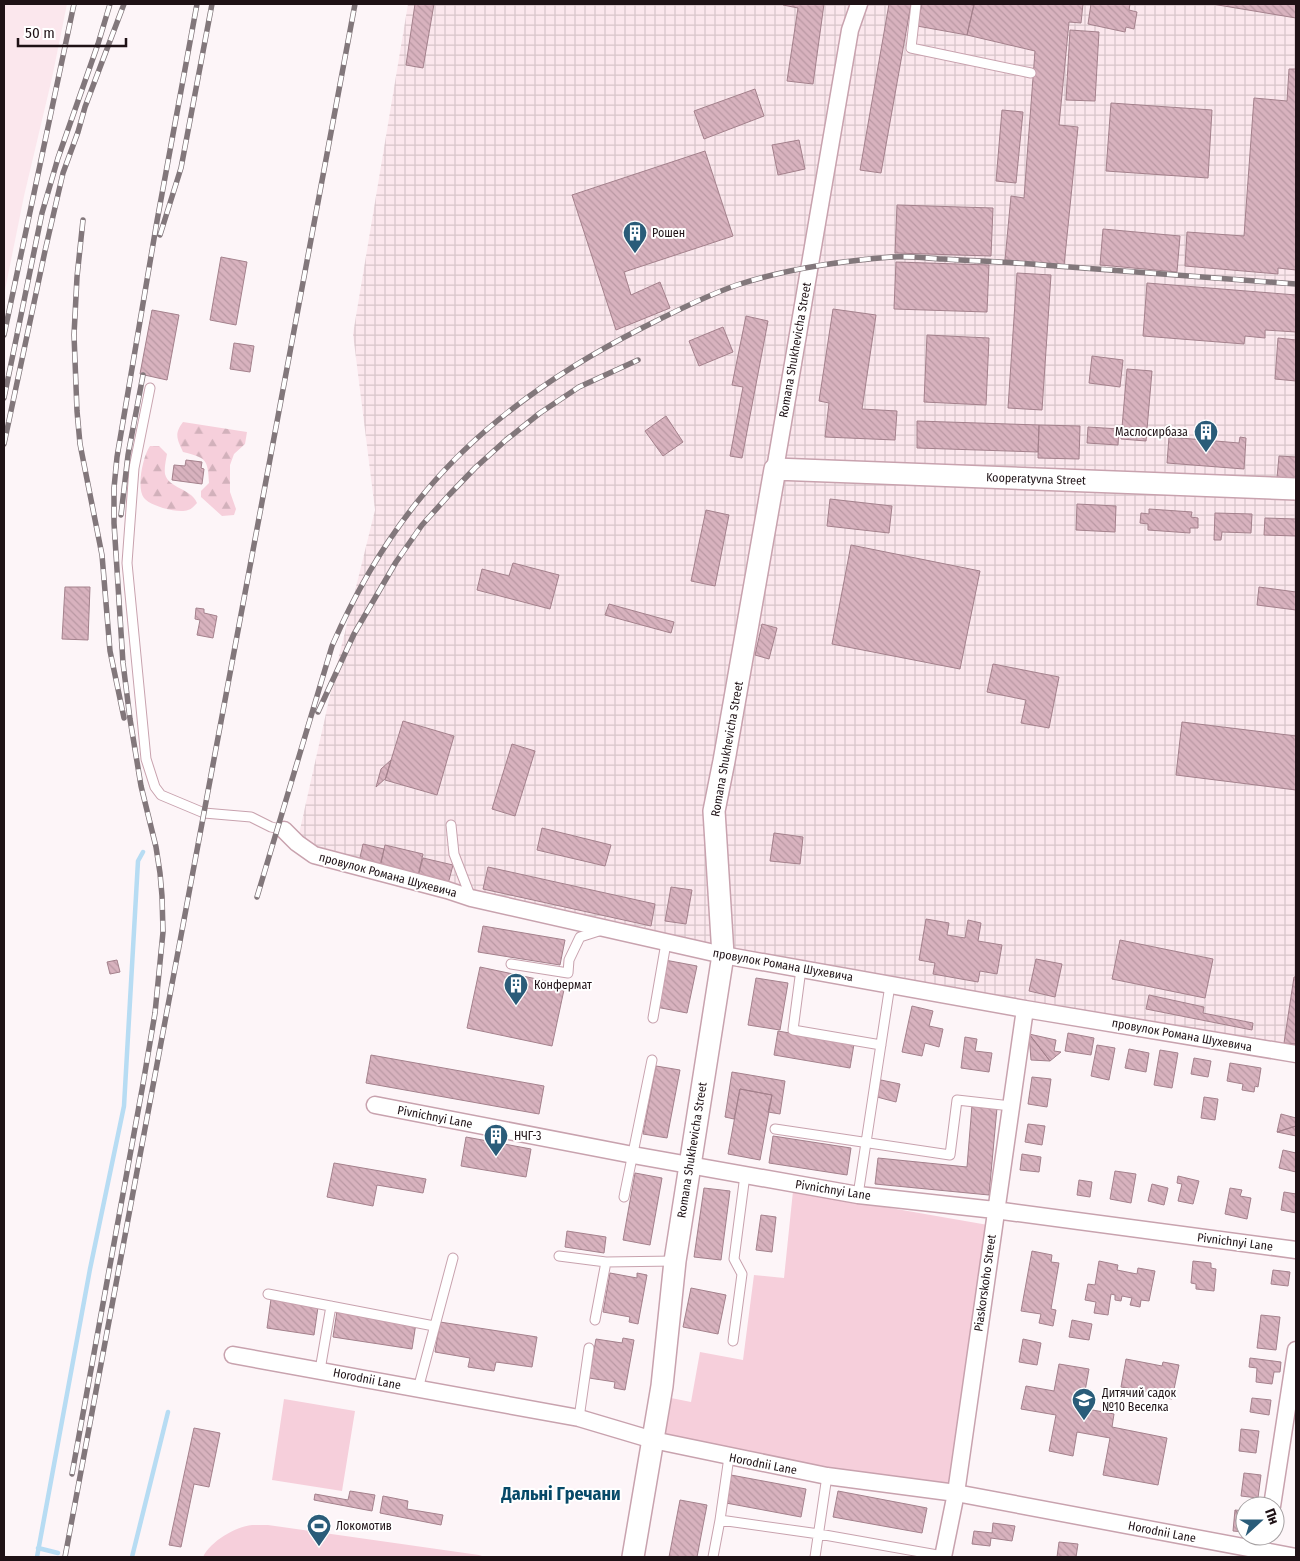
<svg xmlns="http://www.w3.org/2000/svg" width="1300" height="1561" font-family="'Fira Sans Condensed',sans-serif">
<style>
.built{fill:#fbe7ed}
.industrial{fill:url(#industrial-grid)}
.forest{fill:url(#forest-firs)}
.park{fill:#f6cfdb}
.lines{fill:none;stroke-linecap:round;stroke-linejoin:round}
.stream{stroke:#b7dcf3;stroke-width:4.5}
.building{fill:url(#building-back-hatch);stroke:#a4818c}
.service-casing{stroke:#c8a2ae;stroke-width:11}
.minor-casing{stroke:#c8a2ae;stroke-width:19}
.tertiary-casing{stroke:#c8a2ae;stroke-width:24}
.service{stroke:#fff;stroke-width:9}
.minor{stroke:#fff;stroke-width:16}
.tertiary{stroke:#fff;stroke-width:21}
.rail-casing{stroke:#82777b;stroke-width:5.5}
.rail{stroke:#fff;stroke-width:4;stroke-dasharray:11;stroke-linecap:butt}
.labels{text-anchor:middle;stroke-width:4;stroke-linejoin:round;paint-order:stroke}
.poi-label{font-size:12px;fill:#1f1216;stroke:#fff;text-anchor:start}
.street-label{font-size:12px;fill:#1f1216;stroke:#fff}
.district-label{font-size:18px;font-weight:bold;fill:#074968;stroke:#fff}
</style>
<defs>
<pattern id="industrial-grid" width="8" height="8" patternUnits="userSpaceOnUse" patternTransform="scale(1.25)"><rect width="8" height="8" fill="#fbe7ed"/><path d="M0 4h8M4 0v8" fill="none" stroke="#d7c5ca"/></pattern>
<pattern id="forest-firs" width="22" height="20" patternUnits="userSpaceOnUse" patternTransform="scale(1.25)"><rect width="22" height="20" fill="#f6cfdb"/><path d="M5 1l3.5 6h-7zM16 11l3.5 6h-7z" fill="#d2b1bb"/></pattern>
<pattern id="building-back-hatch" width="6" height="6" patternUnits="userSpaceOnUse" patternTransform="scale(1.25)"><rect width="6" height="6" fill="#d8b2be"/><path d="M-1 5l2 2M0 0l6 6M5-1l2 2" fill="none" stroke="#b998a3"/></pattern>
</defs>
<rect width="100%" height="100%" fill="#fdf5f8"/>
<!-- built -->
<path class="built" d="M4 4H67L52 78 24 196 4 295Z"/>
<!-- industrial -->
<path class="industrial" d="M408 4H1296V1054L666 943 297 843 337 664 375 510 353 334Z"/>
<!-- forest -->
<path class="forest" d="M183 422 247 432 245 444 234 454 230 465V492L236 509 234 515 222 516 201 497V491L209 483C208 459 206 458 183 452 177 439 174 434 183 422Z
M150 446H159L167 454C166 460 164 468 165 474 169 489 191 488 197 503 194 506 192 509 188 510 179 514 150 506 144 498 136 488 143 456 150 446Z"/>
<!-- park -->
<path class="park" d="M793 1191 988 1225 949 1494 660 1435 666 1397 691 1402 700 1352 743 1360 754 1275 784 1278Z
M284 1399 355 1411 342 1491 272 1480Z
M252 1525H268L479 1555 485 1557H203C211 1541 235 1527 252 1525Z"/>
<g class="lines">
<!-- stream -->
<path class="stream" d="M38 1548 58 1553
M37 1557 90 1269 124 1106 138 861 143 852
M132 1557 168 1412"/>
</g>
<!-- building -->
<path class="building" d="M415 4H434L423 68 406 65Z
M783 4H824L813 84 787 81 798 8 783 5Z
M889 4H911L881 173 860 170Z
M922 4H967L974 5 967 35 917 26Z
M974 4H1083L1081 23 1069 22 1059 125 1078 127 1064 266 1005 260 1011 196 1024 198 1035 51 967 35Z
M1091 4H1130L1129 10 1137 12 1134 29 1126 27 1125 32 1088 24Z
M1212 4H1296V18Z
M1070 30 1099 32 1095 101 1066 100Z
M1289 69H1296V270L1278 268V274L1185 266 1187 232 1244 236 1254 98 1287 101Z
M755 89 764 116 704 139 694 111Z
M1111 103 1212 110 1208 178 1106 171Z
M1002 110 1023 112 1016 183 996 181Z
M799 140 805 169 778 175 772 145Z
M705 151 733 236 624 272 631 295 660 282 670 308 616 330 572 195Z
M897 205 993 208 991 256 895 253Z
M1103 229 1180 236 1177 272 1100 265Z
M221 257 247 262 236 325 210 320Z
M896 262 989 265 987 312 894 309Z
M1017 273 1051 275 1042 410 1008 408Z
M1147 283 1296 295V332L1265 330V338L1245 336 1244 344 1143 336Z
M833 309 876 315 862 409 897 411 895 440 825 437 829 403 819 401Z
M152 310 179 315 167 380 140 374Z
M746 316 768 321 742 458 730 456 743 387 732 385Z
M723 327 733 352 699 366 689 341Z
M927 335 989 338 986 405 924 402Z
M1278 338 1296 340V381L1275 379Z
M234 343 254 346 250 372 230 369Z
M1092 356 1123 360 1120 387 1089 383Z
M1127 369 1152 371 1146 441 1121 439Z
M666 416 683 442 663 456 645 431Z
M917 421 1039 425 1038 452 917 448Z
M1039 425 1080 426 1079 459 1038 458Z
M1088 427 1119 429 1118 445 1087 443Z
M1169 437 1239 443 1240 437 1246 438 1244 469 1167 463Z
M1279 456 1296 457V478H1277Z
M186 460 202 462 201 468 204 469 202 484 172 480 174 465 185 466Z
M830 499 892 506 889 533 827 526Z
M1077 504 1116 506 1115 532 1076 530Z
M1149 509 1192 512 1191 517 1198 518V528H1190V533L1148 530V524L1140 523 1141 513 1149 514Z
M706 510 729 515 715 586 691 581Z
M1215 513 1252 514 1251 533 1222 532 1221 540H1214Z
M1265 518 1296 519V536L1264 535Z
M851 545 980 571 960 669 832 644Z
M513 563 559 575 550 609 477 590 482 569 509 576Z
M65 587H90L88 640 62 639Z
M1259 587 1296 592V610L1257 605Z
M609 604 674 622 671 633 605 615Z
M196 608 204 609V613L217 616 213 638 197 635 200 620 195 619Z
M762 624 777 628 769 659 755 655Z
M993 664 1059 677 1049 728 1021 723 1026 700 987 692Z
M403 721 454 736 437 795 385 780Z
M1182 722 1296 736V790L1176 775Z
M512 744 535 751 515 816 492 809Z
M391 760 386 778 376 787 381 769Z
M542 828 611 845 605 866 537 850Z
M774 833 803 837 800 864 770 861Z
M363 844 384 849 380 867 359 862Z
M385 845 423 854 418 876 380 867Z
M423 858 453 865 448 884 418 876Z
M488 867 655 904 651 926 483 889Z
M671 887 692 890 686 924 665 921Z
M926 919 949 923 947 935 965 938 968 920 981 923 978 941 1002 945 997 974 980 971 978 982 933 974 935 963 919 960Z
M483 926 565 940 560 965 478 952Z
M1120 940 1213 959 1205 998 1112 979Z
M1036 959 1062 964 1055 997 1029 991Z
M117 960 120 972 110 974 107 962Z
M665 960 697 966 687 1013 656 1007Z
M480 967 565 985 552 1046 467 1028Z
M1294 977H1296V1044L1284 1043Z
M756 978 788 983 780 1030 748 1025Z
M1149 995 1204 1007 1203 1013 1253 1023 1252 1030 1146 1009Z
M912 1006 933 1011 929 1026 943 1029 939 1047 925 1043 922 1056 902 1052Z
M778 1031 854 1044 850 1068 774 1055Z
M1068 1033 1094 1038 1091 1055 1065 1051Z
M1029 1034 1050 1061 1031 1060Z
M1029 1034 1056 1040 1054 1051 1061 1052 1050 1061Z
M965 1037 977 1039 975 1051 992 1053 989 1072 961 1068Z
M1097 1045 1115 1048 1109 1080 1091 1076Z
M1129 1049 1149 1053 1146 1072 1125 1068Z
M1160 1050 1178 1053 1172 1088 1154 1085Z
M371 1055 544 1086 539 1114 366 1083Z
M1194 1058 1211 1061 1208 1077 1191 1074Z
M1230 1063 1261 1068 1258 1087 1255 1086 1254 1092 1242 1090 1243 1084 1227 1081Z
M656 1066 680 1070 667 1138 643 1134Z
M732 1072 785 1081 780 1114 768 1112 772 1095 740 1089 734 1119 725 1117Z
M1032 1077 1051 1079 1047 1107 1028 1104Z
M881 1080 900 1084 896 1102 877 1097Z
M740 1089 772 1095 760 1160 728 1154Z
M1204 1097 1218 1099 1215 1120 1201 1118Z
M972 1105 997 1108 989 1195 875 1184 878 1158 967 1167Z
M1281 1114 1296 1118V1126L1277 1132Z
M1028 1124 1045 1126 1042 1145 1025 1142Z
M1296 1126V1136L1277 1132Z
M773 1136 851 1148 847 1175 769 1163Z
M466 1137 531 1149 526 1177 461 1166Z
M1283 1150 1296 1153V1172L1279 1168Z
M1022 1154 1041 1157 1039 1172 1020 1170Z
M334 1163 426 1179 423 1193 377 1185 373 1206 327 1197Z
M1115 1171 1136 1174 1131 1203 1110 1199Z
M635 1173 662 1178 650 1245 623 1240Z
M1178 1176 1199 1181 1193 1204 1178 1201 1182 1184 1177 1183Z
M1079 1180 1092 1182 1090 1197 1077 1195Z
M1152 1184 1168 1188 1164 1205 1148 1201Z
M704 1188 730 1191 721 1260 694 1257Z
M1230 1188 1242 1190 1240 1196 1251 1198 1247 1219 1225 1214Z
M1284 1192 1296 1194V1213L1281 1210Z
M761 1215 776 1217 772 1252 756 1250Z
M567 1231 606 1237 604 1253 565 1247Z
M1032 1251 1052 1255 1051 1262 1059 1263 1051 1309 1056 1310 1053 1326 1039 1323 1041 1314 1021 1311Z
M1099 1261 1118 1265 1117 1270 1137 1274 1138 1268 1155 1271 1149 1301 1141 1300 1140 1307 1130 1305 1132 1298 1122 1296 1121 1301 1115 1300V1295L1111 1294 1108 1315 1094 1313 1096 1302 1085 1300 1088 1284 1095 1285Z
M1193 1261 1211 1263V1268L1216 1269 1214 1291 1196 1289V1284L1191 1283Z
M1273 1270 1290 1272 1288 1286 1271 1284Z
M610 1273 637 1278V1273L647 1275 638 1324 629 1322 630 1317 603 1312Z
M691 1288 726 1295 718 1334 683 1327Z
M271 1299 318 1307 314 1335 267 1328Z
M337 1311 416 1323 412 1349 333 1337Z
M1261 1315 1280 1317 1276 1350 1257 1348Z
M1072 1320 1092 1324 1089 1340 1069 1337Z
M440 1322 537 1337 532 1367 496 1362 494 1371 468 1367 470 1358 435 1352Z
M623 1338 634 1340 625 1390 614 1388 615 1382 589 1378 596 1339 622 1343Z
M1023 1339 1041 1343 1037 1365 1019 1362Z
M1250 1358 1281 1362 1280 1372H1274L1272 1384 1256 1382 1257 1368 1249 1367Z
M1126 1359 1162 1366 1163 1362 1179 1365 1172 1399 1156 1396V1393L1121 1387Z
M1059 1364 1089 1369 1082 1408 1114 1414 1112 1427 1167 1438 1158 1485 1103 1475 1110 1438 1077 1432 1073 1456 1049 1451 1056 1415 1021 1409 1026 1386 1054 1391Z
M1252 1398 1271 1400 1269 1415 1250 1412Z
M194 1428 220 1433 209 1487 194 1484 181 1547 169 1545Z
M1241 1429 1259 1431 1256 1453 1239 1451Z
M1244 1473 1261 1475 1258 1498 1241 1496Z
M731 1475 806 1489 801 1517 726 1503Z
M350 1491 375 1495 372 1511 314 1500 315 1494 348 1500Z
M838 1491 927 1508 922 1533 833 1517Z
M383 1496 408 1501 407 1509 443 1515 441 1525 380 1513Z
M680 1500 707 1505 697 1557H669Z
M1235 1510 1245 1511V1522Z
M1235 1510 1245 1522V1532L1233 1531Z
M993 1523 1015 1526 1012 1541 991 1538 990 1546 972 1544 974 1531 992 1533Z
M1059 1542 1078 1544 1076 1557H1057Z"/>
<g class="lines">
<defs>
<path id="service" d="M916 4 911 48 1031 73
M150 388 134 468 127 563 146 759 155 787 161 795 204 813 251 817 271 827 284 830
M451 825 454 854 471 898
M511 964 568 973 569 960 580 937 602 930
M801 969 793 1030 881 1045
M653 1018 666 943
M775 1129 950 1155 957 1100 1011 1106
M858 1195 890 985
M624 1197 652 1060
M559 1256 606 1262 675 1261
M268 1294 434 1326
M595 1320 606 1262
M733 1341 742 1274 734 1259 745 1175
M320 1370 331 1306
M418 1389 453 1258
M579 1418 589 1348
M729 1457 720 1520 819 1534 943 1556
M713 1557 720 1520
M815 1557 827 1476"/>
<path id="minor" d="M775 469 850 30 859 4
M284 830 297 843 314 855 447 890 471 898 723 955 1025 1009 1296 1054
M375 1105 633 1155 858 1195 995 1210 1296 1250
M233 1355 579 1418 653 1440 827 1476 956 1493 1296 1557
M1272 1506 1296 1350
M943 1557 956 1493 1025 1009"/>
<path id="tertiary" d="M633 1557 662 1386 675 1261 723 955 714 811 724 761 775 469 1296 489"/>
</defs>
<!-- service casing -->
<use href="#service" class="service-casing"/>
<!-- minor casing -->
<use href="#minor" class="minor-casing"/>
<!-- tertiary casing -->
<use href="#tertiary" class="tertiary-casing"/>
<!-- service -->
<use href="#service" class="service"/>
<!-- minor -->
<use href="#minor" class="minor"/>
<!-- tertiary -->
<use href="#tertiary" class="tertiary"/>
<defs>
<path id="rail" d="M83 220 77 277 74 335 77 411 80 444 102 555 110 651 124 718
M160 235 181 168 212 4
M4 335 74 4
M4 398 42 213 58 158 98 44 110 4
M4 444 45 251 63 173 78 132 85 107 124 4
M121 515 128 455 143 375
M318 712 354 634 396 562 422 525 449 495 475 468 506 440 540 413 579 387 638 360
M257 897 332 646C355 593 385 541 422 496 481 423 561 369 644 327 674 312 705 296 737 285 786 269 840 261 892 257 908 256 926 258 942 259 976 261 1010 262 1043 265 1128 271 1212 278 1296 284
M72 1474 143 1084 155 1013 163 932 162 896 160 873 156 847 141 786 130 719 123 663 114 523V488L117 457 157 221 197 4
M65 1557 355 4"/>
</defs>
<!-- rail casing -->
<use href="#rail" class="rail-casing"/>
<!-- rail -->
<use href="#rail" class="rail"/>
</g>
<!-- icons -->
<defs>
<symbol id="building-pin" viewBox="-11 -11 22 30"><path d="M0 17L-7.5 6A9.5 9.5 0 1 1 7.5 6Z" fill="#2a5c79" stroke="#fff"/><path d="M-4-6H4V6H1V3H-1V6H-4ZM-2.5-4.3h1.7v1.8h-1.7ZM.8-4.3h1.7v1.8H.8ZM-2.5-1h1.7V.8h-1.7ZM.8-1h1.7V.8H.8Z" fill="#fff"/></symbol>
<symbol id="school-pin" viewBox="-11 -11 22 30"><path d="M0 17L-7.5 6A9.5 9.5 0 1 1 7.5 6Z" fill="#2a5c79" stroke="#fff"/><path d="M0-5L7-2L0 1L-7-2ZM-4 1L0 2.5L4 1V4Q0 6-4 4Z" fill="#fff"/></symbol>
<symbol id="stadium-pin" viewBox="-11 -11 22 30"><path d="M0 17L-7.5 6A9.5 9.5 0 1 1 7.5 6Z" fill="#2a5c79" stroke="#fff"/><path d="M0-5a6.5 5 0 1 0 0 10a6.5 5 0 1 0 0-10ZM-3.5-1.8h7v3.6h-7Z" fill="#fff"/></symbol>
</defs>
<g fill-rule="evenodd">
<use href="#building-pin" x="621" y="219" width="28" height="38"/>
<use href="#building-pin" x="1192" y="418" width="28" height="38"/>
<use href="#building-pin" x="502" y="971" width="28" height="38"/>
<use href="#building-pin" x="482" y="1122" width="28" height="38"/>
<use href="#school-pin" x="1070" y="1386" width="28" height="38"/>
<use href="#stadium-pin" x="305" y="1512" width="28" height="38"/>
</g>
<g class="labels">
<!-- poi labels -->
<g class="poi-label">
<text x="652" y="237">Рошен</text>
<text x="1188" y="436" text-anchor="end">Маслосирбаза</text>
<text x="534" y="989">Конфермат</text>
<text x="514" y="1140">НЧГ-3</text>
<text x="1102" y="1397">Дитячий садок<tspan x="1102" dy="14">№10 Веселка</tspan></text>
<text x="336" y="1530">Локомотив</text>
</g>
<!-- street labels -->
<g class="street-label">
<text transform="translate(795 350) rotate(-80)" y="4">Romana Shukhevicha Street</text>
<text transform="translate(1036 479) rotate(2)" y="4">Kooperatyvna Street</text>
<text transform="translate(727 749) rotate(-80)" y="4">Romana Shukhevicha Street</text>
<text transform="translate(388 875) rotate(15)" y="4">провулок Романа Шухевича</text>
<text transform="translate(783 965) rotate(10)" y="4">провулок Романа Шухевича</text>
<text transform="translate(1182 1035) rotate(10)" y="4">провулок Романа Шухевича</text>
<text transform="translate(435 1117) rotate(11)" y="4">Pivnichnyi Lane</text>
<text transform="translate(692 1150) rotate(-81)" y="4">Romana Shukhevicha Street</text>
<text transform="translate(833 1190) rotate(9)" y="4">Pivnichnyi Lane</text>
<text transform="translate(1235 1242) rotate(7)" y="4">Pivnichnyi Lane</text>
<text transform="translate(985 1283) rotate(-82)" y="4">Piaskorskoho Street</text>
<text transform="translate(367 1379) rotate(11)" y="4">Horodnii Lane</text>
<text transform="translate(763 1464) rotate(11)" y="4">Horodnii Lane</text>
<text transform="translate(1162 1532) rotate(11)" y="4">Horodnii Lane</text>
</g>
<!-- district labels -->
<g class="district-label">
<text x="561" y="1500">Дальні Гречани</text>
</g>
</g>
<!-- border -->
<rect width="1300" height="1561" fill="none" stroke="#1f1216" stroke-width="10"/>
<!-- north arrow -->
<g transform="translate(1260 1521) rotate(69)"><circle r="24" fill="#ffffff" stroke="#a5a0a2"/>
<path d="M0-4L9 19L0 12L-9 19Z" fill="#2a5c79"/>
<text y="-8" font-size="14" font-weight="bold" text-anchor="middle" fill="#1f1216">Пн</text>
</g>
<!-- scale -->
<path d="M18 38v8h108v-8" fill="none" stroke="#1f1216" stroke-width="2.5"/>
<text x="25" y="38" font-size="15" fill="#1f1216" stroke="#ffffff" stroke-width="4" paint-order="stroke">50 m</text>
</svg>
